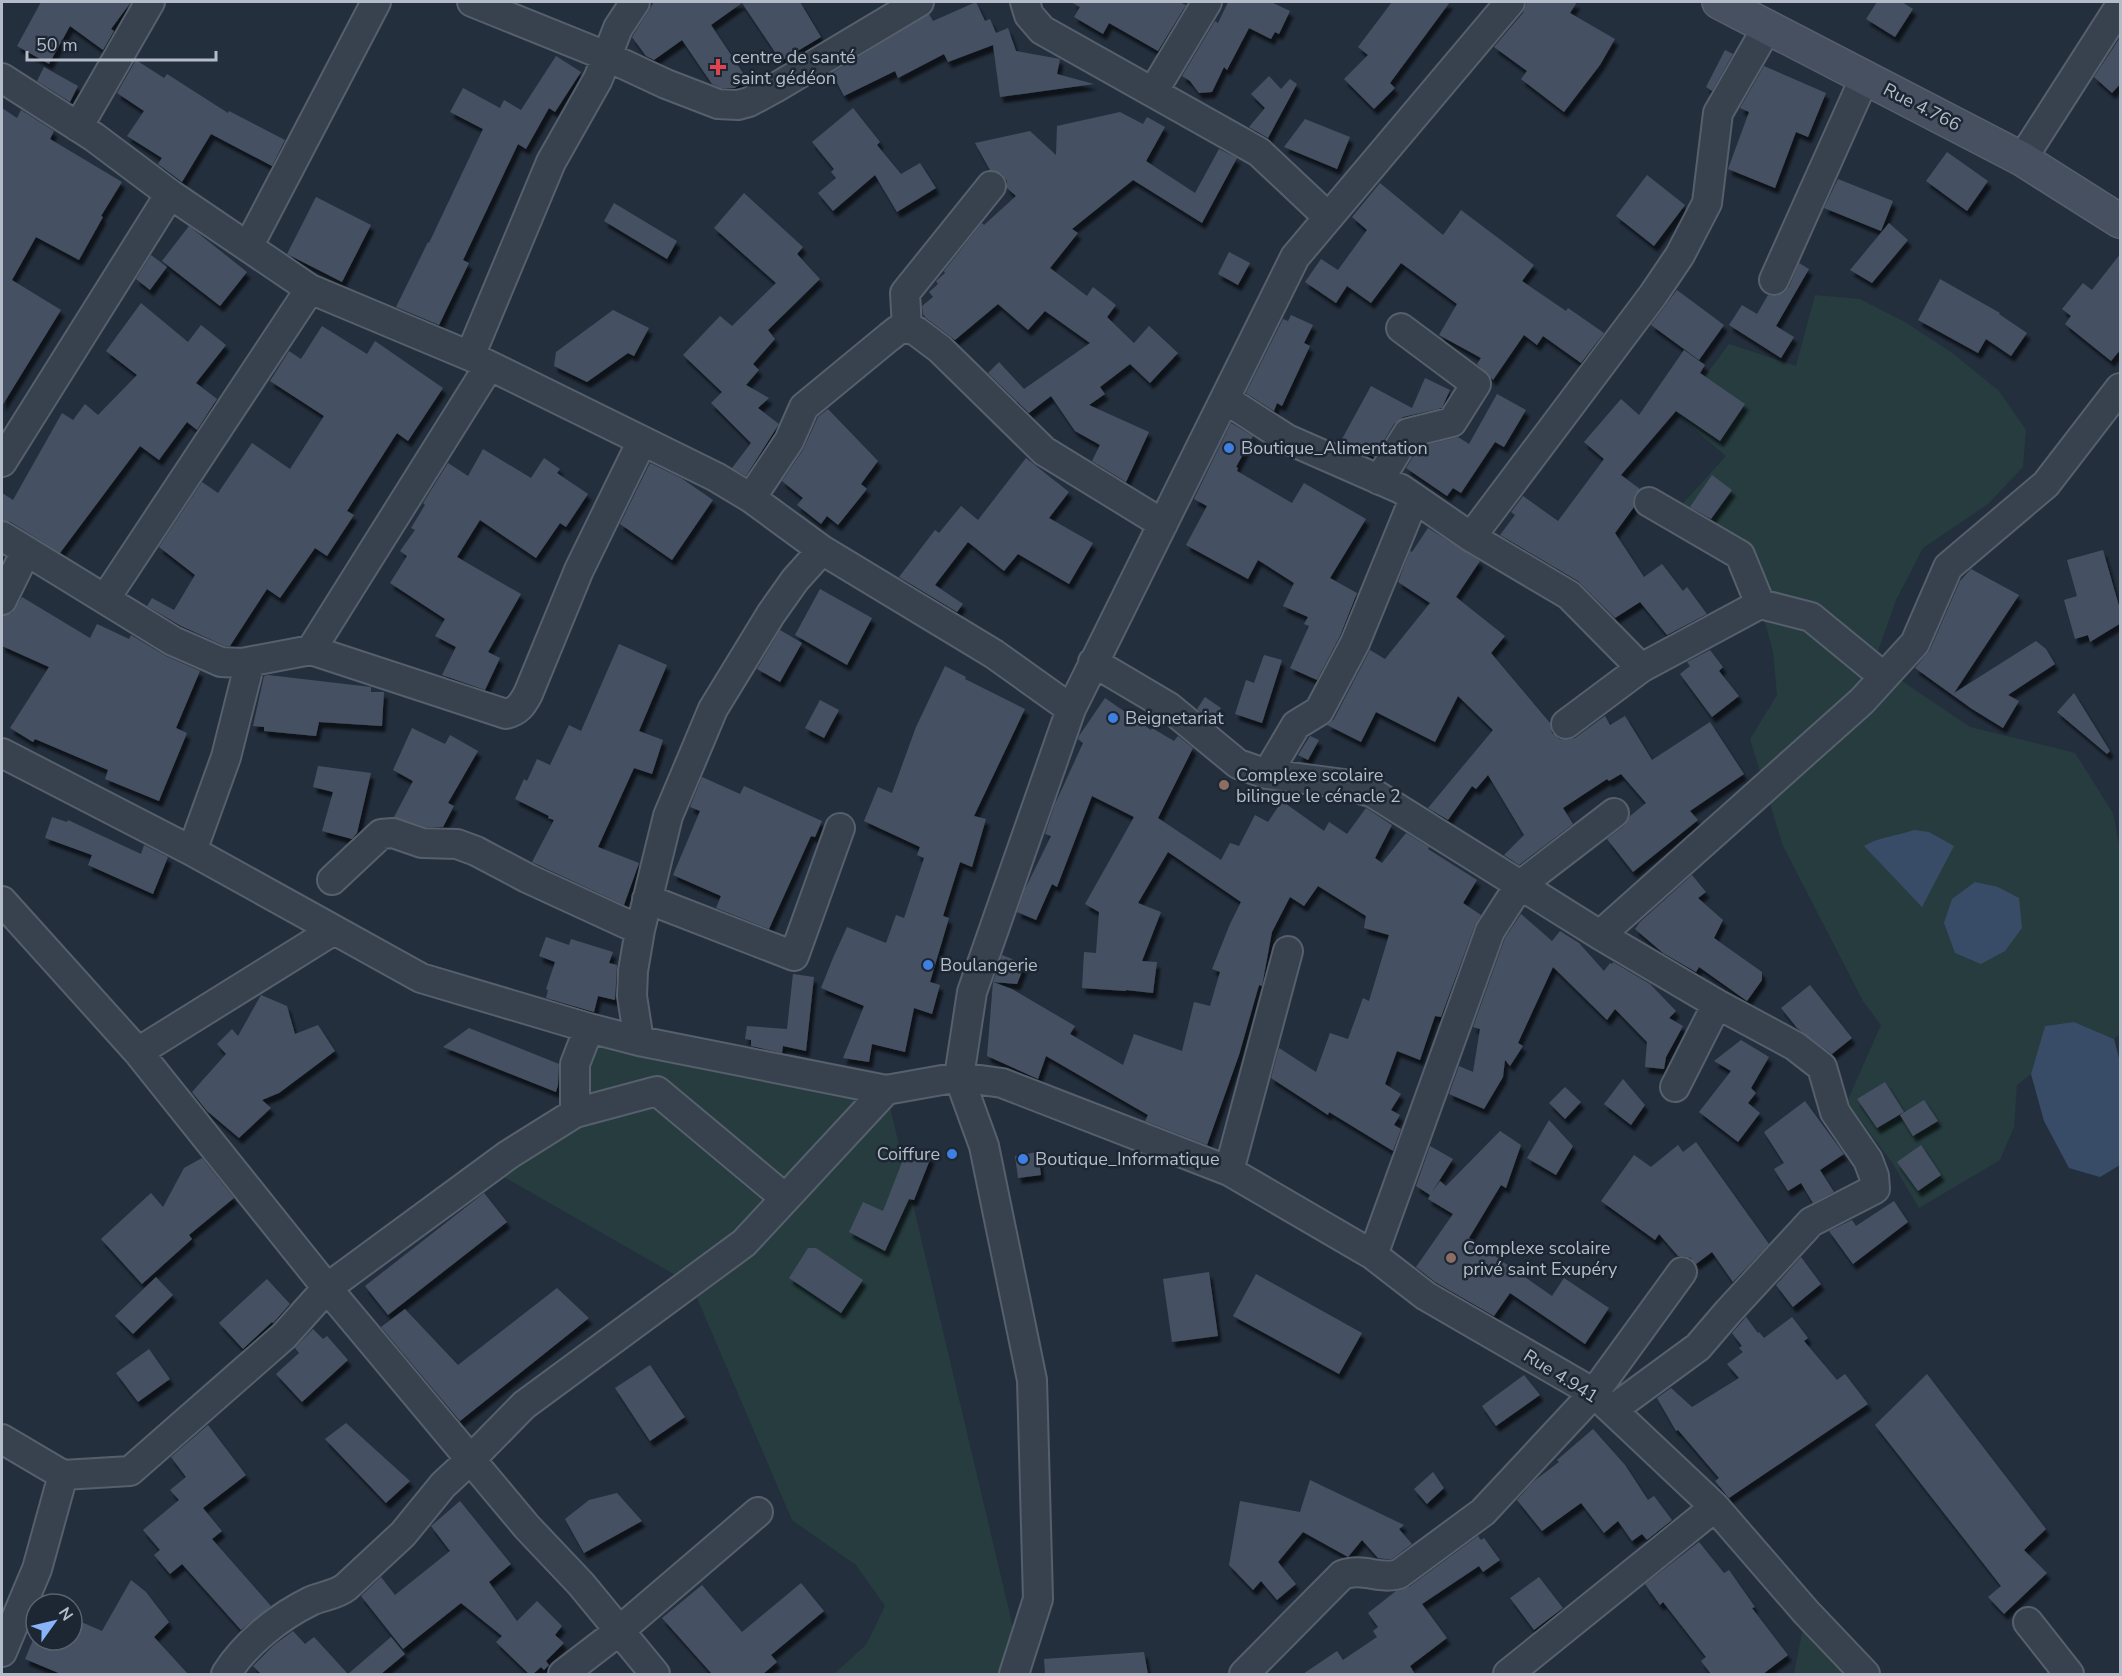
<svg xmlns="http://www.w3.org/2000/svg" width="2122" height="1676" font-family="'Nunito Sans',sans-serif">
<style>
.green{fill:#263c3f}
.water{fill:#394c67}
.building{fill:#455162;filter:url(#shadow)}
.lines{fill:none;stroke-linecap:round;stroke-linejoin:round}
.street-casing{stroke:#565f6c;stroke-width:32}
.secondary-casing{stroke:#565f6c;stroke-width:36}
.street{stroke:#38414e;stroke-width:28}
.secondary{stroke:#465061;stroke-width:33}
.health-dot{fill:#e0444e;stroke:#1d2633;stroke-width:2}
.shop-dot{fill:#3f7fe0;stroke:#1d2633;stroke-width:2}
.education-dot{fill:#8d6e63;stroke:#1d2633;stroke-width:2}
.labels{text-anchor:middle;stroke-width:5;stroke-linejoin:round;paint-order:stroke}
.poi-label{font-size:18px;fill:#b4bcc9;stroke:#1d2633;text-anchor:start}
.street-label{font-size:18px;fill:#b4bcc9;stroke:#1d2633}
</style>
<defs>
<filter id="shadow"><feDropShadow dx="3.5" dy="6" stdDeviation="1.5" flood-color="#0009"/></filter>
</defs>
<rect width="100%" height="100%" fill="#242f3e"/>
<!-- green -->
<path class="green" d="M1815 295 1860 299 1905 322 1951 352 1999 391 2026 430 2023 467 1988 504 1923 548 1896 600 1874 662 1970 727 2075 753 2113 813 2120 850V1034L2114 1039 2074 1022 2045 1026 2031 1074 2017 1085 2014 1127 2000 1160 1919 1208 1893 1164 1847 1102 1881 1025 1863 1001 1783 846 1750 739 1777 695 1773 651 1759 602 1741 572 1678 509 1726 456 1677 414 1729 344 1796 366Z
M589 1028 886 1090 1024 1674H834L866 1645 885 1606 856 1565 792 1520 691 1284 490 1169 575 1113Z
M1806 1612 1865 1674H1794Z"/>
<!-- water -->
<path class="water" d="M1914 830 1929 832 1954 846 1922 907 1864 846C1879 837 1897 836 1914 830Z
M1975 882 1998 887 2019 898 2022 928 2005 951 1981 964 1955 953 1944 923 1952 899Z
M2074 1022 2114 1039 2120 1062V1165L2100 1177 2069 1168 2044 1121 2031 1074 2045 1026Z"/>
<!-- building -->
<path class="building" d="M41 2H131L111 29 114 31 103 50 70 26 49 64 17 46Z
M654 2H800L821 37 781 61 742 3 711 25 747 79 735 88H721L712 84 682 40 654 60 646 56 632 37Z
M976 2 985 21 990 19 996 33 1008 28 1016 51 1060 59 1057 74 1094 84 1000 97 993 45 948 62 944 54 898 78 895 71 844 96 832 73 929 14 933 21Z
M1071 2H1179L1186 5 1158 51 1109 23 1103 34 1074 17 1080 7Z
M1228 2H1271L1290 11 1279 34 1275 32 1271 39 1249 28 1227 70 1224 67 1212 92 1199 93 1190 81 1182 76 1215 21 1218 23Z
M1392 2H1450L1390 83 1395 88 1374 109 1344 79 1368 55 1358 47Z
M1527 2H1577L1570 13 1615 39 1600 65 1564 112 1521 79 1527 71 1494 47 1523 13Z
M1877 2H1902L1913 9 1895 37 1866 19Z
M2121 36V83L2112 93 2094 77Z
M1725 50 1733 54 1712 91 1706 87Z
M556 56 581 72 555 112 549 108 526 149 518 144 463 260 469 263 439 325 396 307 428 242 429 243 483 129 450 112 463 88 500 108 504 100 521 110Z
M136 60 164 78 167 74 228 113 229 111 285 140 272 166 211 134 182 182 158 164 162 158 127 136 144 111 117 93Z
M1764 66 1826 93 1808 137 1796 132 1775 188 1728 169 1749 112 1740 108Z
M44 67 78 86 70 102 37 81Z
M1269 76 1281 89 1290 79 1297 84 1268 138 1249 127 1265 108 1251 94Z
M2 108 17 118 21 110 54 131 50 139 122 182 101 216 103 217 79 260 36 237 12 280 61 310 2 406Z
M853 108 880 142 877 145 901 174 920 163 936 188 897 212 875 175 833 211 818 193 836 178 831 172 834 169 812 142Z
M1120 112 1143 124 1147 117 1165 127 1146 161 1195 193 1219 149 1237 158 1202 223 1133 180 1072 229 1078 233 1050 268 1087 296 1093 287 1116 305 1107 317 1134 343 1149 326 1178 353 1150 383 1130 364 1100 387 1105 394 1089 405 1149 432 1126 482 1092 461 1100 445 1075 431 1051 396 1029 413 988 373 999 362 1024 389 1090 343 1045 311 1028 330 998 304 955 340 926 318 923 314 922 306 933 297 929 292 938 284 936 281 945 273 944 271 982 223 984 225 1016 196 1007 188V181L1002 174 990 170 975 143 1030 131 1056 155 1057 126Z
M1305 119 1350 137 1337 169 1284 147Z
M1947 152 1988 181 1967 211 1926 181Z
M1647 175 1685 205 1654 246 1616 216Z
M1838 179 1893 201 1881 231 1824 208Z
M1380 183 1443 235 1461 210 1534 265 1522 281 1566 311 1568 308 1604 333 1581 363 1543 336 1537 345 1524 335 1493 380 1477 364 1481 358 1439 335 1457 304 1401 263 1371 303 1347 286 1336 303 1305 282 1321 259 1338 270 1367 230 1352 217Z
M744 193 803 247 797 254 820 279 768 330 775 339 753 364 759 370 746 385 769 398 758 408 779 424 746 476 732 468 751 443 711 403 722 392 683 355 720 316 732 326 776 283 714 228Z
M316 197 371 225 342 282 287 254Z
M614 203 677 241 667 259 604 221Z
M1889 223 1908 240 1872 283 1850 270Z
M189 226 247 272 220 306 162 261Z
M1229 252 1250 263 1238 285 1218 274Z
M2121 253V349L2111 361 2065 324 2071 316 2062 309 2083 283 2092 290Z
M151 255 167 267 150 290 136 279Z
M1799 263 1809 269 1776 326 1794 337 1781 358 1729 325 1742 305 1757 314 1768 295 1776 296 1784 293 1789 287Z
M1940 279 2000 313 1999 314 2027 333 2011 356 1986 339 1978 353 1918 320Z
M1677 290 1724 325 1699 360 1651 325Z
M141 303 188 342 201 325 226 345 196 383 217 399 197 430 187 422 159 460 140 446 60 553 11 522 2 520V493L13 500 62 413 73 420 85 404 98 415 137 375 106 351Z
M613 310 649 328 634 356 628 353 587 382 554 366 556 352Z
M1291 315 1313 325 1304 343 1310 346 1282 406 1277 403 1274 411 1246 393 1283 319 1288 321Z
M322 326 367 354 375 341 443 388 408 441 397 433 347 511 354 515 327 556 315 548 280 598 267 589 230 646H225L181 626 147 606 152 598 174 610 195 575 159 547 202 482 218 493 252 443 290 469 324 416 270 381 289 351 301 359Z
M1684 350 1705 365 1700 373 1745 404 1720 441 1676 411 1621 475 1640 489 1635 494 1633 501 1634 507 1615 533 1644 577 1662 564 1683 591 1687 587 1707 614 1667 635 1640 602 1615 618 1578 581 1500 535 1515 515 1511 512 1523 496 1558 521 1604 459 1584 442 1621 399 1639 415Z
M1425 378 1450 390 1442 408 1403 417 1394 424 1374 457 1342 439 1371 386 1412 408Z
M1497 394 1526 410 1504 447 1495 442 1461 493 1453 488 1447 496 1406 468 1419 447 1458 437 1469 444Z
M828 409 878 461 861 484 867 489 838 525 827 516 821 524 797 505 803 498 782 481 803 450 818 417Z
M1231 423 1253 436 1236 467 1238 468 1237 471 1292 503 1304 483 1366 519 1330 578 1357 593 1340 636 1317 680 1290 668 1309 626 1304 624 1308 617 1283 606 1294 583 1258 560 1248 579 1186 545 1207 506 1194 499Z
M483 449 531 478 544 458 560 469 557 473 588 494 566 527 560 523 536 558 480 520 457 557 521 594 488 652 500 658 485 690 442 675 456 647 435 636 445 619 390 583 407 556 400 551 415 530 411 528 425 505 423 503 448 463 468 476Z
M1026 458 1069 492 1049 518 1093 543 1069 584 1018 554 1004 571 968 542 935 585 963 604 957 612 899 577 935 530 939 533 961 506 978 520Z
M650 463 681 478 713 500 672 560 620 524Z
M1712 475 1732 490 1711 519 1690 507Z
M1428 528 1480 561 1456 597 1505 636 1491 653 1550 723 1552 733 1559 739 1567 740 1575 738 1605 716 1610 725 1625 716 1652 760 1710 722 1744 774 1690 811 1698 820 1633 872 1607 839 1624 826 1630 816 1646 803 1621 774 1609 781 1607 779 1563 808 1573 824 1519 865 1504 855 1524 835 1488 775 1476 789 1472 786 1448 820 1428 808 1493 730 1458 696 1435 742 1376 712 1361 742 1327 725 1334 719 1370 650 1385 659 1430 603 1398 582 1410 551 1412 552Z
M2103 550 2121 613V623L2090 642 2088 635 2075 639 2064 600 2077 596 2067 560Z
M1971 569 2019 595 1954 693 2036 641 2046 649 2055 664 2008 695 2019 701 2003 728 1972 709 1915 668 1930 650 1960 581Z
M820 589 872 618 847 665 795 635Z
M22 597 90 638 97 624 129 639 131 635 166 656 200 671 176 728 187 733 159 801 105 779 108 770 35 739 33 742 10 728 49 667 2 646V616L12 613Z
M780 630 802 643 780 682 757 669Z
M619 644 667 665 639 731 663 740 652 774 634 768 598 847 639 863 624 905 532 862 554 820 548 818 549 816 515 799 524 779 527 781 537 759 550 765 569 725 581 731Z
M1710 650 1723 667 1719 671 1739 696 1712 717 1680 674 1690 666 1687 662Z
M1264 655 1282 660 1262 723 1235 714 1246 680 1254 683Z
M945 666 966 677 965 679 1025 709 974 816 986 819 972 867 960 862 943 916 949 918 930 982 940 985 932 1014 914 1008 905 1052 872 1044 869 1062 843 1058 864 1006 821 988 833 958 847 927 886 943 896 915 904 918 924 858 917 855 920 847 864 821 878 787 892 793 916 727Z
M268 675 371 687V692H384L382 726 319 722 316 736 264 731V727L253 726 264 676Z
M2074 693 2110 751 2107 754 2057 712Z
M1205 697 1221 708 1212 721 1197 709Z
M1105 698 1151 730 1152 728 1174 741 1178 736 1193 748 1158 818 1221 860 1230 843 1239 846 1255 815 1268 822 1282 801 1324 831 1329 822 1347 834 1366 808 1392 825 1375 858 1382 863 1406 833 1429 847 1428 849 1477 880 1463 903 1481 915 1475 925 1441 1017 1435 1016 1420 1060 1397 1051 1385 1084 1401 1094 1391 1110 1400 1115 1394 1125 1401 1129 1393 1151 1329 1112 1328 1115 1271 1078 1279 1048 1316 1072 1330 1033 1348 1039 1363 998 1369 1001 1389 935 1364 928 1366 916 1318 886 1304 906 1290 897 1272 932 1262 986 1259 985 1239 1055 1207 1145 1145 1121 1148 1115 1046 1056 1038 1079 987 1056 993 982 1012 989 1075 1026 1070 1034 1123 1065 1134 1034 1182 1051 1194 1002 1210 1006 1220 972 1212 969 1230 924 1241 902 1168 852 1138 903 1161 912 1142 961 1157 962 1153 993 1126 990V991L1082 988 1084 952 1096 953 1099 912 1085 904 1134 817 1092 796 1057 887 1052 884 1036 920 1017 912 1025 889 1051 836 1045 834 1055 804 1083 743 1078 739 1079 736Z
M820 700 839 710 824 738 805 728Z
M412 728 445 744 450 735 478 751 448 803 454 806 443 827H425L394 817 413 781 393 770Z
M1310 736 1319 740 1308 760 1298 755Z
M318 766 371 773 357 833 352 839 322 831 333 792 313 787Z
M702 777 740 794 744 786 822 821 815 837 811 836 769 929 716 908 721 896 673 875 700 811 690 807Z
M52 817 67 822 68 820 141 854 144 845 168 857 153 894 88 865 92 855 45 838Z
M1692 875 1706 892 1698 898 1723 920 1714 938 1762 972V980L1747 1001 1699 967 1696 972 1663 953 1635 929 1640 922Z
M1521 914 1552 941 1560 931 1579 943 1604 971 1610 963 1612 964 1613 962 1650 984 1676 1011 1669 1018 1683 1026 1666 1057 1664 1069 1645 1067 1647 1042 1615 1009 1607 1020 1553 967 1518 1043 1523 1046 1510 1066 1505 1060 1503 1077 1484 1109 1449 1094 1459 1066 1473 1072 1480 1029 1473 1027 1505 938Z
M546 937 569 945 571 939 613 952 609 963 617 965 615 1000 598 996 594 1012 546 998 548 990 546 989 555 962 539 956Z
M1002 955 1025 964 1017 984 993 982Z
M793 974 814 977 806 1051 783 1046 782 1053 751 1046V1040L745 1039 747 1026 787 1029Z
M1810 985 1852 1038 1832 1054 1797 1028 1781 1008Z
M261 995 287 1006 295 1034 318 1025 335 1051 279 1093 262 1100 271 1108 239 1138 207 1111 192 1092 226 1054 217 1044 232 1029 238 1036Z
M469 1028 559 1064 558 1085 556 1092 443 1047Z
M1741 1040 1769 1057 1751 1088 1756 1093 1748 1103 1760 1113 1738 1142 1699 1112 1731 1071 1714 1061Z
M1623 1079 1645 1105 1631 1125 1604 1104Z
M1885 1082 1904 1112 1877 1128 1857 1099Z
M1565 1087 1581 1102 1565 1119 1549 1103Z
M1924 1100 1938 1121 1913 1136 1900 1115Z
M1805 1101 1844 1154 1820 1170 1834 1192 1813 1203 1801 1183 1788 1191 1774 1169 1784 1163 1764 1132Z
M1549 1120 1573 1146 1556 1175 1527 1158Z
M1500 1131 1521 1145 1506 1188 1501 1185 1469 1238 1552 1296 1564 1278 1609 1308 1585 1344 1510 1293 1494 1316 1435 1282 1416 1267 1453 1214 1428 1199 1430 1195 1416 1186 1430 1146 1453 1159 1432 1192 1440 1181 1446 1186Z
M1696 1142 1769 1244 1733 1282 1712 1252 1696 1264 1691 1258 1684 1256H1678L1659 1234 1655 1240 1601 1201 1634 1155 1651 1167 1678 1145 1683 1152Z
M1921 1145 1941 1175 1918 1191 1897 1162Z
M908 1147 931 1157 914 1200 909 1199 885 1251 849 1232 863 1202 883 1211Z
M1038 1152 1041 1175 1018 1178 1015 1156Z
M202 1158 234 1198 189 1235 192 1239 142 1284 101 1239 151 1193 163 1207 184 1168Z
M484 1193 507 1222 388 1315 365 1286Z
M1894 1201 1908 1222 1853 1264 1829 1231 1852 1220 1856 1226Z
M808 1248H816L863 1280 841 1313 789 1278Z
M1801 1257 1821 1284 1793 1307 1776 1285Z
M1209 1272 1218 1336 1172 1342 1163 1279Z
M1256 1274 1362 1333 1339 1374 1233 1316Z
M156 1277 173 1295 133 1334 115 1316Z
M267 1279 290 1304 273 1323 272 1322 243 1349 219 1323Z
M557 1288 589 1318 460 1421 381 1327 405 1309 458 1365Z
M1746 1317 1758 1333 1759 1332 1764 1338 1792 1317 1808 1338 1804 1341 1837 1380 1845 1374 1868 1404 1729 1498 1715 1481 1719 1478 1678 1430 1676 1431 1657 1398 1671 1388 1692 1407 1739 1378 1727 1364 1743 1352 1739 1348 1742 1346 1732 1333Z
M313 1329 323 1339 327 1336 348 1360 302 1402 276 1374 299 1353 295 1348Z
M149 1349 170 1379 138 1402 116 1373Z
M650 1365 685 1417 650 1441 615 1388Z
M1927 1374 2046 1529 2024 1550 2047 1573 2004 1614 1988 1597 2001 1586 1875 1425Z
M1524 1375 1540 1395 1496 1426 1482 1406Z
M346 1423 410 1481 386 1503 325 1439Z
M208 1425 246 1475 203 1508 222 1531 212 1539 271 1606 241 1630 182 1564 170 1574 154 1555 160 1550 143 1530 179 1500 170 1490 186 1477 171 1457Z
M1593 1429 1625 1465 1648 1500 1654 1496 1672 1520 1647 1540 1642 1534 1632 1541 1618 1521 1604 1533 1581 1503 1542 1531 1517 1500 1534 1481 1559 1462 1557 1460Z
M1433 1472 1444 1488 1427 1504 1414 1489Z
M1310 1480 1404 1525 1399 1529 1412 1544 1392 1559H1385L1378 1558 1362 1540 1348 1557 1303 1532 1278 1562 1296 1584 1277 1600 1261 1581 1253 1590 1229 1565 1240 1501 1300 1512Z
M617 1493 642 1521 584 1553 565 1519 589 1500Z
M460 1501 511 1564 489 1582 517 1621 537 1601 562 1626 555 1635 564 1643 546 1661 549 1665 544 1670 541 1667 533 1674H529L496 1642 502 1636 461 1603 403 1649 361 1596 381 1577 395 1595 450 1551 431 1526Z
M1478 1536 1481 1540 1484 1538 1500 1560 1483 1572 1479 1566 1422 1604 1447 1638 1410 1666 1415 1674H1303L1337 1651 1343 1660 1377 1637 1373 1631 1378 1627 1368 1613 1396 1591 1409 1587Z
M1699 1542 1724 1573 1729 1570 1755 1607 1752 1608 1788 1655 1763 1674H1711L1701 1661 1706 1657 1663 1602 1660 1605 1645 1584Z
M1539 1577 1563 1608 1534 1630 1510 1598Z
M131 1580 146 1592 169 1622 154 1637 188 1674H61L25 1659 36 1633V1640H72V1618L102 1631Z
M801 1583 824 1611 771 1655 777 1662 763 1674H712L662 1618 702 1585 742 1632Z
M293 1631 305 1644 314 1637 348 1674 391 1637 405 1654 381 1674H261L253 1666 274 1645Z
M1144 1652 1148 1674H1045L1044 1659Z"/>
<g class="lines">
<defs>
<path id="street" d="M472 2 606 56 666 84 718 104 738 105 749 102 775 88 919 2
M1025 2 1029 15 1042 30 1259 152 1328 217
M2 78 94 137 170 194 310 289 470 356 716 477 751 498 822 550 994 654 1071 709
M1153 92 1207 2
M78 127 150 2
M2022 159 2120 6
M248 247 376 2
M1774 280 1865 77
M907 328 905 293 991 186
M470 356 551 162 598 79 618 28 635 2
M1225 399 1287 439 1401 489 1471 537 1569 595 1641 668
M2 462 170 194
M1379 480 1408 433 1452 422 1476 384 1401 328
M751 498 789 441 804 407 889 337 898 330 907 328 916 331 940 349 1044 451 1163 524
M1649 502 1740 555 1760 604
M2 536 173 641 221 662 242 663 311 650 506 714C518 711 522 705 528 694L579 570 642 441
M1471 537 1653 295 1680 255 1707 203 1718 113 1768 26
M105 599 310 289
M2 600 26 551
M311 650 489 366
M1093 662 1169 707 1238 764 1267 774 1344 784 1373 793 1600 935 1717 1004 1795 1046 1822 1067 1835 1112 1868 1160 1874 1176 1875 1189 1811 1222 1728 1312 1698 1347 1612 1410
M1566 724 1641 668 1760 604 1811 617 1884 677
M2 753 192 851 421 978 589 1028
M1267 774 1296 725 1319 711 1355 643 1414 499
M192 851 226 757 250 662
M332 880 381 834 393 833 422 843 457 844 476 851 527 878 640 930
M647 899 794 956 840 828
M2 901 138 1052 327 1288 527 1527 581 1584 655 1674
M1600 935 1862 701 1915 643 1948 567 2046 484 2120 388
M639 1041 632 996 633 971 640 930 668 816 713 709 771 614 795 580 822 550
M138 1052 334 930
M1675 1087 1717 1004
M575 1113 657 1091 785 1198
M1229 1171 1288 951
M1373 1255 1490 931 1519 886 1614 813
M2 1439 63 1475
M2028 1622 2069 1674
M2 1652 37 1569 63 1475 130 1471 284 1336 327 1288 508 1155 575 1113V1064L589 1028 639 1041 886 1090 959 1077 1002 1083 1229 1171 1373 1255 1426 1296 1594 1393 1715 1507 1806 1612 1865 1674
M226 1674C245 1644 278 1617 311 1601 322 1596 336 1595 346 1587L403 1534 443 1485 471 1459 524 1405 744 1243 886 1090
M563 1674 619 1631 758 1512
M1014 1674 1038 1599 1032 1380 984 1146 959 1077 972 992 1071 709 1295 257 1510 2
M1244 1674 1342 1575C1363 1567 1379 1580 1399 1574L1483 1512 1594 1393 1682 1272
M1508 1674 1715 1507"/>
<path id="secondary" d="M1719 2 2022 159 2120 221"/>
</defs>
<!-- street casing -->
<use href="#street" class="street-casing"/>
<!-- secondary casing -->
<use href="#secondary" class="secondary-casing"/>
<!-- street -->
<use href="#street" class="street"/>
<!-- secondary -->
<use href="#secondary" class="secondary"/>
</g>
<!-- markers -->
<path class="health-dot" d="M715 58h6v6h6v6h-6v6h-6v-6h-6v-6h6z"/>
<g class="shop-dot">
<circle cx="1229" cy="448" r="6"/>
<circle cx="1113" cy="718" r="6"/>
<circle cx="928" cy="965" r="6"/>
<circle cx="952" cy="1154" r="6"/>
<circle cx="1023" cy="1159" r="6"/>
</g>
<g class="education-dot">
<circle cx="1224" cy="785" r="6"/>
<circle cx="1451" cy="1258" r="6"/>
</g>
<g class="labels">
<!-- poi labels -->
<g class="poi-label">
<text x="732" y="63">centre de santé<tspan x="732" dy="21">saint gédéon</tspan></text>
<text x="1241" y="454">Boutique_Alimentation</text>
<text x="1125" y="724">Beignetariat</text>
<text x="1236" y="781">Complexe scolaire<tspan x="1236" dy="21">bilingue le cénacle 2</tspan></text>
<text x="940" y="971">Boulangerie</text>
<text x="940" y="1160" text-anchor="end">Coiffure</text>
<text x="1035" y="1165">Boutique_Informatique</text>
<text x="1463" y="1254">Complexe scolaire<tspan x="1463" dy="21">privé saint Exupéry</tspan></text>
</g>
<!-- street labels -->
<g class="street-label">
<text transform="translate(1922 107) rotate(27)" y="6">Rue 4.766</text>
<text transform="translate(1561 1376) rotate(32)" y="6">Rue 4.941</text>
</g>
</g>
<!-- border -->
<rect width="2122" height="1676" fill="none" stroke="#b4bcc9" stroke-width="6"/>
<!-- north arrow -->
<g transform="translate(54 1622) rotate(56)"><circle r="28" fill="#1d2633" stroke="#59626f" stroke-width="1.5"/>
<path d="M0-4.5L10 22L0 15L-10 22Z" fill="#8ab4f8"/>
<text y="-9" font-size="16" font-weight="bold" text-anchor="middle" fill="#b4bcc9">N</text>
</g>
<!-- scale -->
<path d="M27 51v9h189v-9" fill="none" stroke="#b4bcc9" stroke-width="3"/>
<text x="36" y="51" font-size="18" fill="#b4bcc9" stroke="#1d2633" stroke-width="4.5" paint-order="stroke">50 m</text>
</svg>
